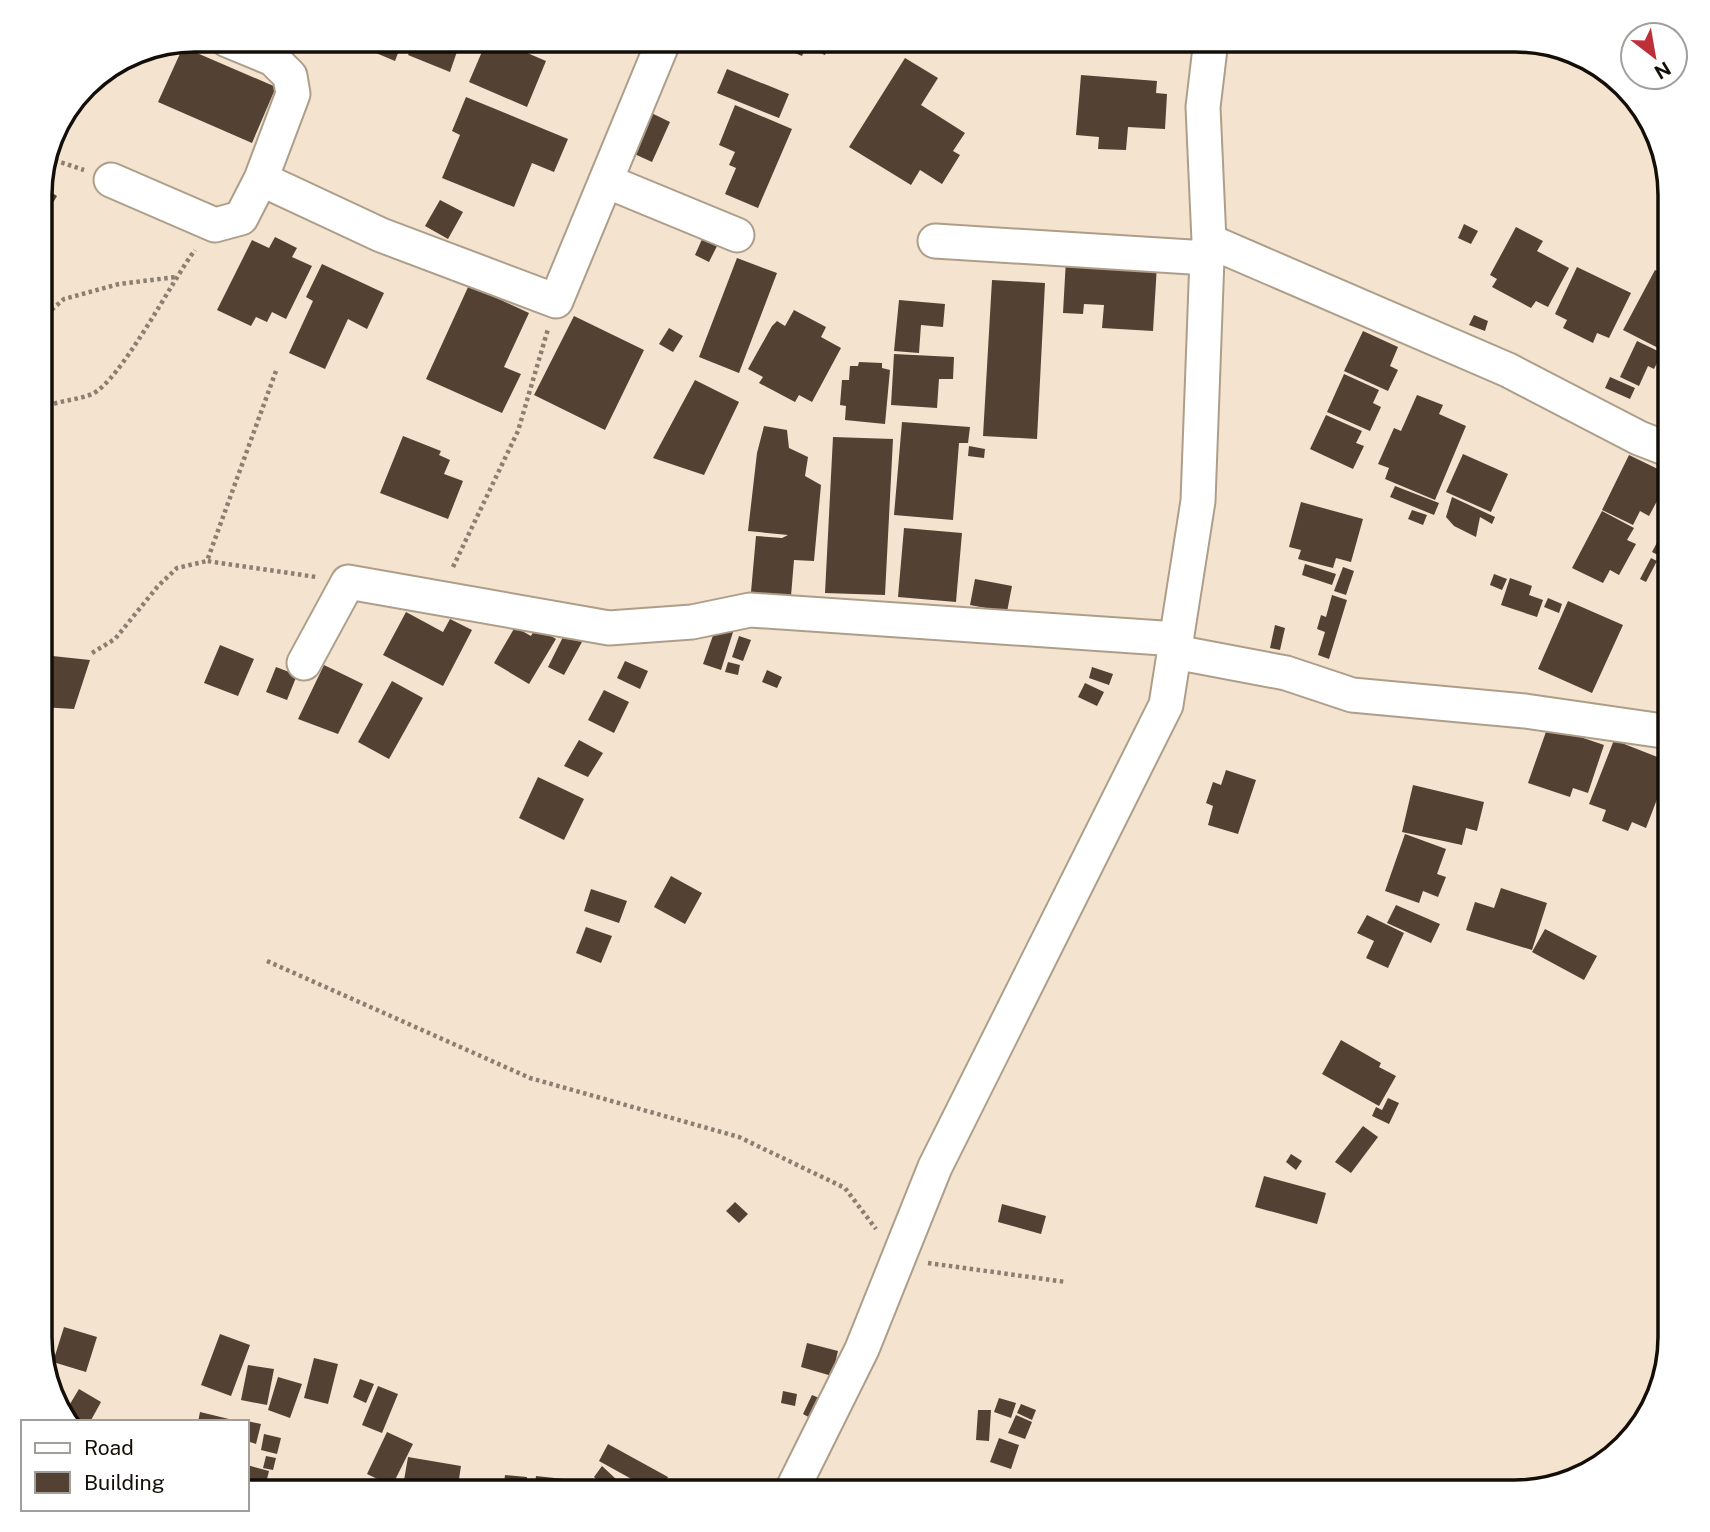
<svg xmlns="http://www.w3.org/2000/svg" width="1710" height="1532" font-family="'Public Sans',sans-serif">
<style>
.building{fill:#534233}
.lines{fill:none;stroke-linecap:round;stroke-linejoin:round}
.minor-casing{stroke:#ad9e8a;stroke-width:37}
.path{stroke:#8a7f71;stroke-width:4.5;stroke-dasharray:3.5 3.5;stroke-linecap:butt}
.minor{stroke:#fff;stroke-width:33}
.rim{fill:none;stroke:#130e07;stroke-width:3.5}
</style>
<rect width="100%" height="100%" fill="#f4e3cf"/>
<!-- building -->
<path class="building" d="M345 40H403L395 61Z
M414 40H461L450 72 408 55Z
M487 40H497L546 61 527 107 469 82Z
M780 40H831L825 55 806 47 802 56 778 46Z
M183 47 276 87 252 143 158 102Z
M905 58 938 78 921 105 965 133 953 151 960 155 942 184 920 170 911 185 849 147Z
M727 69 789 94 779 118 717 93Z
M1081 75 1157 81 1156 93 1167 94 1165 129 1128 127 1126 150 1098 149 1099 137 1076 135Z
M466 97 568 139 554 172 532 163 514 207 442 178 460 135 452 131Z
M735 105 792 129 758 208 725 194 736 168 729 165 735 152 719 145Z
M639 107 670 122 652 162 619 147Z
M41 186 57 196 41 223Z
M440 200 463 212 448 239 425 226Z
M1464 224 1478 231 1471 244 1458 238Z
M1516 227 1543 241 1537 251 1569 268 1548 307 1536 301 1531 308 1492 287 1497 279 1490 275Z
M275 237 297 248 292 257 312 266 286 319 272 312 267 322 256 317 251 326 217 310 252 240 269 248Z
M703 237 718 244 709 262 695 255Z
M737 258 777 273 739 373 699 357Z
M1066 259 1157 265 1153 331 1102 328 1104 305 1084 304 1083 314 1063 313Z
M322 264 384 293 367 329 348 319 325 369 289 353 313 301 306 297Z
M1577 267 1631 293 1609 338 1597 333 1593 343 1563 328 1567 320 1555 314Z
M1655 270 1670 278V354L1623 330Z
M992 280 1045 283 1037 439 983 436Z
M469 285 529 313 504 367 521 374 502 413 426 379Z
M899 300 945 304 943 327 921 325 919 353 894 351Z
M794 310 826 327 821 337 841 348 812 402 799 395 795 402 759 383 763 377 748 369 772 326 777 321 785 326Z
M1474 315 1488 321 1485 331 1469 325Z
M574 316 644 350 605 430 534 395Z
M669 328 683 336 673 352 659 344Z
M1363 331 1398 347 1390 366 1398 370 1388 391 1344 371Z
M1637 341 1662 353 1654 369 1648 366 1639 386 1620 377Z
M894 354 954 357 953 379H939L937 408 891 405Z
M859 362 882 363V368L890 370 885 424 845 420 846 406 840 405 842 380H849L850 366H858Z
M1344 374 1379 390 1373 403 1381 407 1370 431 1327 412Z
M1610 377 1635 388 1630 399 1605 388Z
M695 380 739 402 704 475 653 458Z
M1417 395 1443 405 1439 414 1466 426 1435 500 1385 479 1389 468 1378 464 1394 428 1401 431Z
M1326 415 1362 431 1356 443 1364 446 1353 469 1310 449Z
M902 422 970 427 968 443H959L953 520 894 515Z
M764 426 787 430 789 448 808 457 805 476 821 485 814 561 794 560 791 596 751 592 756 536 782 538 788 535 748 531 757 453Z
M403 436 441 451 439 455 450 460 444 474 463 481 448 519 380 493Z
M833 437 893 439 885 595 825 593Z
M969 446 985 449 984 458 968 456Z
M1463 454 1508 474 1491 512 1446 492Z
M1629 455 1664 472 1657 485 1664 488 1649 516 1640 511 1633 525 1602 510Z
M1395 486 1439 503 1434 515 1390 497Z
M1452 497 1495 517 1492 524 1480 517 1476 537 1454 526 1446 517Z
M1301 502 1363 519 1351 562 1336 558 1333 568 1298 559 1301 550 1289 547Z
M1412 510 1427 515 1423 525 1408 519Z
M1602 511 1634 528 1627 540 1636 544 1619 575 1610 570 1603 583 1572 568Z
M1670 518V561L1652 552Z
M904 528 962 533 956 602 898 597Z
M1651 558 1657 561 1646 582 1640 579Z
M1305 564 1336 574 1332 585 1302 575Z
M1343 567 1354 571 1346 595 1334 591Z
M1494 574 1507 579 1502 590 1490 585Z
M1510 578 1532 586 1529 595 1543 600 1537 617 1501 605Z
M975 579 1012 586 1007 612 970 605Z
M1332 595 1347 600 1329 659 1318 655 1325 632 1317 629 1321 615 1326 617Z
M1548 598 1562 604 1559 613 1544 607Z
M1568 601 1623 625 1592 693 1538 669Z
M406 612 443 632 450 619 472 630 443 686 383 655Z
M717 624 734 629 721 670 703 664Z
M1275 625 1285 628 1280 650 1270 648Z
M515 627 531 636 536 627 556 639 529 684 494 663Z
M565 633 582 642 564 675 548 667Z
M739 636 751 640 743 661 732 657Z
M220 645 254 659 238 696 204 683Z
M43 655 90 660 74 709 41 707Z
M625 661 648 671 640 689 617 678Z
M728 662 740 665 738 675 725 672Z
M324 665 363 684 338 734 298 719Z
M276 667 297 675 287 700 266 692Z
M1092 667 1113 674 1109 685 1089 678Z
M767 670 782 677 777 688 762 682Z
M392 681 423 698 389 759 358 742Z
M1085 683 1104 692 1097 706 1078 697Z
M604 690 629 702 614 733 588 720Z
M1548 726 1604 745 1588 793 1573 788 1570 797 1528 783Z
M579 740 603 753 588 777 564 766Z
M1614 740 1665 760 1662 765 1669 768 1646 828 1632 822 1628 831 1602 821 1606 810 1589 804Z
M1226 770 1256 780 1238 834 1208 825 1213 806 1206 803 1213 782 1221 785Z
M538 777 584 799 564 840 519 818Z
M1413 785 1484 802 1477 831 1466 828 1462 845 1402 832Z
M1405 834 1446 849 1437 874 1446 877 1438 897 1423 891 1419 903 1385 891Z
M671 876 702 893 685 924 654 907Z
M1501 888 1547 903 1532 950 1466 930 1475 902 1494 908Z
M591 889 627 901 619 923 584 911Z
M1396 905 1440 924 1431 943 1387 923Z
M1367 915 1404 933 1388 968 1366 958 1374 941 1357 933Z
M586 927 612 936 601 963 576 953Z
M1545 929 1597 956 1584 980 1532 952Z
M1341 1040 1381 1063 1379 1067 1396 1076 1379 1106 1322 1074Z
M1388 1098 1399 1103 1389 1124 1372 1116 1376 1107 1382 1110Z
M1363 1126 1378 1137 1351 1173 1335 1162Z
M1291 1154 1302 1161 1296 1170 1286 1162Z
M1264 1176 1326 1193 1317 1224 1255 1207Z
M735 1202 748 1214 739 1223 726 1211Z
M1002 1204 1046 1216 1041 1234 998 1222Z
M64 1327 97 1337 86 1372 53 1362Z
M220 1334 250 1345 231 1396 201 1385Z
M807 1343 838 1351 832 1376 801 1367Z
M314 1358 338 1364 328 1404 304 1398Z
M248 1365 274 1369 267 1405 241 1400Z
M278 1377 302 1384 290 1418 268 1410Z
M360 1379 374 1384 366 1403 353 1397Z
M378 1386 398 1394 382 1433 362 1425Z
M79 1389 101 1402 90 1422H69L64 1414Z
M783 1391 797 1394 795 1406 781 1403Z
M812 1395 824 1400 814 1420 803 1414Z
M999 1398 1016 1403 1011 1418 994 1412Z
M1021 1404 1036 1410 1032 1420 1017 1413Z
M978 1410H991L989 1441 976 1440Z
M200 1412 229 1419 228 1422H198Z
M1016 1415 1032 1422 1025 1439 1008 1433Z
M247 1421 261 1424 256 1444 247 1441Z
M387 1432 413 1444 392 1486 367 1474Z
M264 1434 281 1438 277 1454 261 1450Z
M999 1438 1019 1445 1011 1469 990 1462Z
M608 1444 668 1477 661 1492H655L599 1461Z
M266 1456 276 1458 273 1470 263 1468Z
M408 1457 461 1466 457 1492H402Z
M247 1465 269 1471 264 1491 247 1486Z
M602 1466 630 1492H609L594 1477Z
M505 1475 527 1477 526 1492H503Z
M536 1476 564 1479 562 1492H534Z
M474 1481 500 1485 499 1492H472Z"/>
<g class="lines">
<defs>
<path id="minor" d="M227 40 273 59 290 76 293 94 261 179
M1211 40 1203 107 1209 241 1508 370 1639 438 1670 450
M111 180 215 225 241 218 261 179 381 235 556 301 664 40
M606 181 737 235
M1175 652 1286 673 1352 695 1525 711 1670 732
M304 663 348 582 609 628 692 622 750 610 1177 639
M791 1492 862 1349 935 1167 1166 705 1198 501 1207 258 935 241"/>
</defs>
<!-- minor casing -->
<use href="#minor" class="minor-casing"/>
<!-- path -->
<path class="path" d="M48 158 84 170
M41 319 64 299 119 284 176 277
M276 371 207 561 316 577
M41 409C57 400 75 401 92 394 120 382 173 279 195 250
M453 567 518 431 548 329
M92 653 115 639 158 586 177 568 207 561
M267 961 530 1078 739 1137 845 1188 876 1229
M928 1263 1066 1282"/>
<!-- minor -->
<use href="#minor" class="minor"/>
</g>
<!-- crop -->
<path d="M0 0H1710V1532H0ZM195 52H1515A143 143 0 0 1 1658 195V1337A143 143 0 0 1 1515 1480H195A143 143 0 0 1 52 1337V195A143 143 0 0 1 195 52Z" fill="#fff" fill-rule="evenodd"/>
<path class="rim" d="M195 52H1515A143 143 0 0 1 1658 195V1337A143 143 0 0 1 1515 1480H195A143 143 0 0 1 52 1337V195A143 143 0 0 1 195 52Z"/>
<!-- legend -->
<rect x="21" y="1420" width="228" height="91" fill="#ffffff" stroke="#a19f9c" stroke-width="2"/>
<rect x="35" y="1443" width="35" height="10" fill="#ffffff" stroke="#a19f9c" stroke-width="2"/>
<text x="84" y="1455" font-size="21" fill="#130e07">Road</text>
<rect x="35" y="1472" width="35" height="21" fill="#534233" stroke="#a19f9c" stroke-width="2"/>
<text x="84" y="1490" font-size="21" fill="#130e07">Building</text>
<!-- north arrow -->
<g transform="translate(1654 56) rotate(149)"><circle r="33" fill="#ffffff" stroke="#a19f9c" stroke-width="2"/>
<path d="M0-5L12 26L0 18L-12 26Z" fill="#bf2f38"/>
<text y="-10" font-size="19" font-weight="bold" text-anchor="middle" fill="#130e07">N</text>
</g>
</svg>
